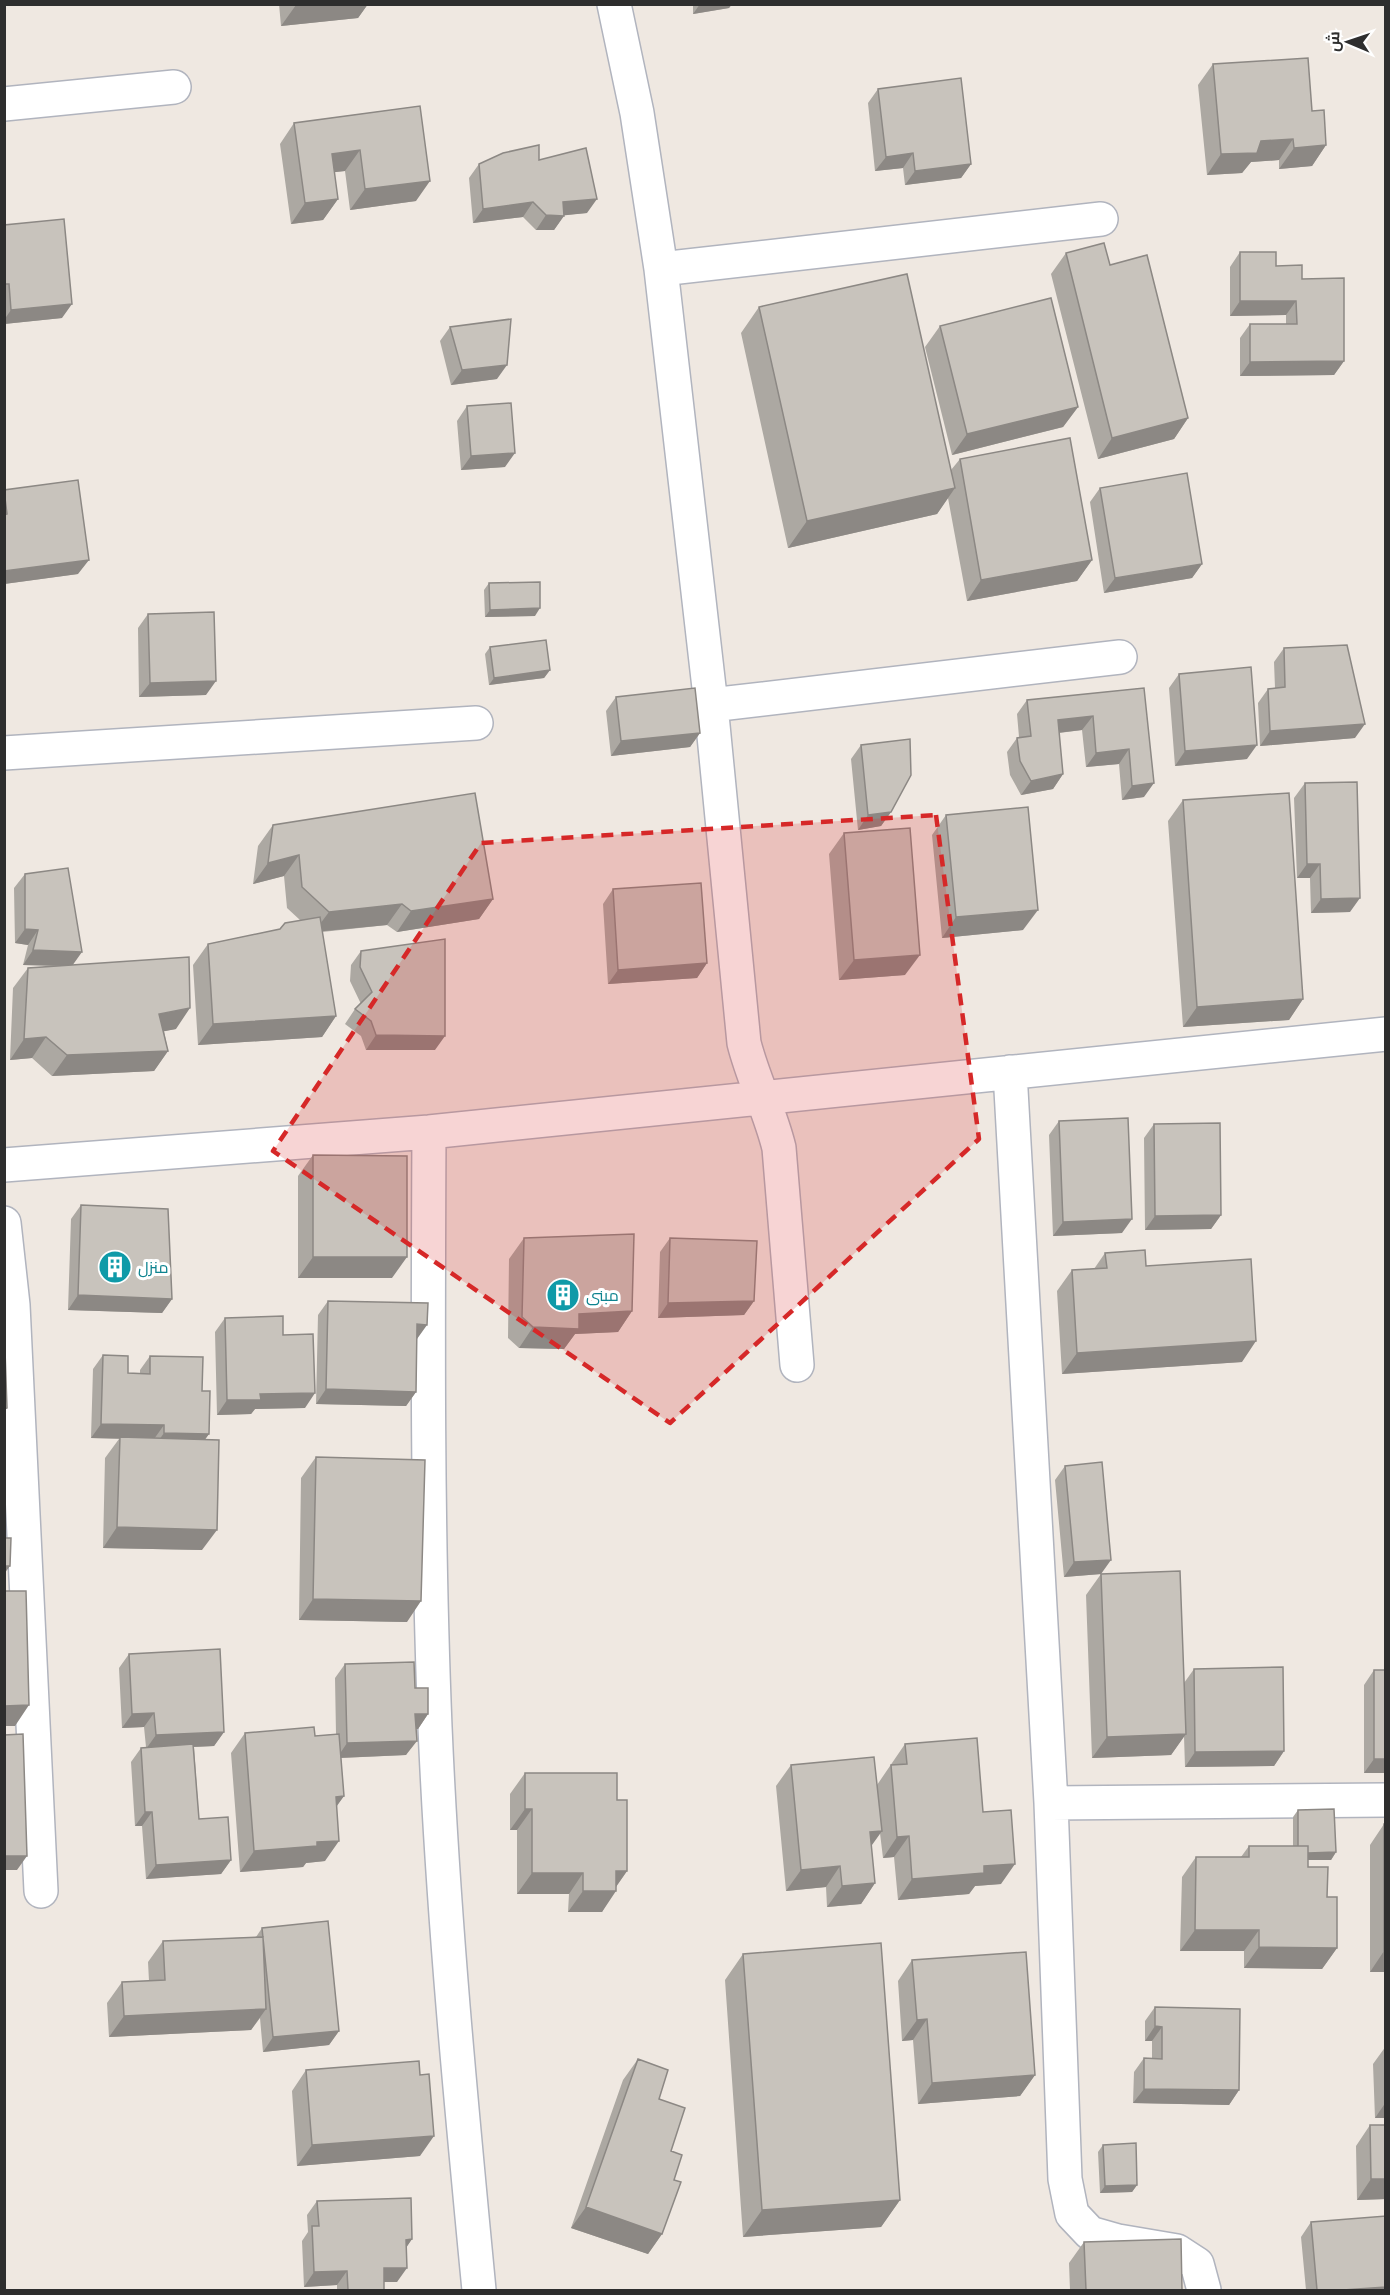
<svg xmlns="http://www.w3.org/2000/svg" width="1390" height="2295" font-family="Raleway,Cairo,sans-serif">
<style>
.lines{fill:none;stroke-linecap:round;stroke-linejoin:round}
.minor-casing{stroke:#b1b4be;stroke-width:36}
.minor{stroke:#fff;stroke-width:33}
.wall{fill:#aca8a2}
.shaded-wall{fill:#8c8884}
.building{fill:#c8c3bc;stroke:#8c8884;stroke-width:1.5}
.marked{fill:#d62828;fill-opacity:0.2;stroke:#d62828;stroke-width:4.5;stroke-dasharray:12 8;stroke-linejoin:round}
.labels{text-anchor:middle;stroke-width:6;stroke-linejoin:round;paint-order:stroke}
.culture-label{font-size:16px;fill:#0d838f;stroke:#fff;text-anchor:start}
</style>
<rect width="100%" height="100%" fill="#efe8e1"/>
<g class="lines">
<defs>
<path id="minor" d="M614 4 637 113 661 269 711 705 744 1043C753 1079 770 1111 779 1148L797 1365
M4 104 174 87
M661 269 1101 219
M711 705 1120 657
M4 753 476 723
M1010 1072 1051 1803 1065 2179 1072 2214 1090 2233 1118 2241 1177 2251 1197 2264 1204 2290
M429 1132C428 1331 427 1529 435 1727 443 1915 461 2103 479 2290
M4 1165 429 1132 1386 1034
M4 1223 13 1305 41 1891
M1051 1803 1386 1800"/>
</defs>
<!-- minor casing -->
<use href="#minor" class="minor-casing"/>
<!-- minor -->
<use href="#minor" class="minor"/>
</g>
<!-- wall -->
<path class="wall" d="M279 4H368L358 18 281 26Z
M693 4H732L729 8 693 14Z
M1213 64 1312 111 1326 145 1312 166 1279 169V160L1251 162 1242 173 1207 175 1198 85Z
M878 89 971 164 961 178 905 185 903 168 875 171 868 103Z
M420 106 416 201 350 210 345 171 334 172 338 199 323 220 291 224 280 144 294 123Z
M539 160 587 213 564 215 554 230H536L523 217 473 223 469 178 479 164Z
M4 225 62 318 4 324Z
M1240 252 1276 266 1302 279 1344 361 1334 375 1240 376V338L1250 324H1286V315L1230 316V267Z
M1066 253 1110 265 1188 418 1174 439 1098 459 1051 274Z
M759 307 951 470 960 459 1092 560 1077 581 967 601 948 498 937 514 788 548 741 333Z
M940 326 1078 407 1063 427 952 455 925 347Z
M450 327 497 379 451 385 440 341Z
M467 406 505 467 461 470 457 421Z
M1100 488 1202 564 1192 578 1104 593 1090 502Z
M4 490 78 574 4 584Z
M489 583 535 616 485 617 484 590Z
M148 614 206 695 139 697 138 628Z
M490 647 550 670 544 678 489 685 485 654Z
M1284 648 1355 738 1260 746 1258 703 1268 689 1275 688 1274 662Z
M1179 674 1247 759 1175 766 1169 688Z
M1144 688V797L1122 800 1119 764 1086 767 1082 730 1059 733 1063 774 1053 789 1021 795 1010 775 1007 752 1017 738 1019 737 1017 714 1027 700Z
M616 697 700 733 690 747 611 756 606 711Z
M861 745 891 812 881 826 858 830 851 759Z
M1305 783 1350 912 1311 913 1310 878H1297L1294 798Z
M1183 800 1303 999 1289 1020 1183 1027 1168 821Z
M946 815 1023 930 942 938 932 835Z
M273 825 493 899 479 919 397 932 387 925 322 932 336 1016 322 1037 198 1045 193 965 208 944 280 929 300 920 287 908 284 876 253 884 258 846Z
M844 833 905 975 839 980 829 854Z
M25 874 73 965 176 1029 164 1031 168 1051 154 1071 52 1076 32 1058 10 1060 13 988 28 968 57 966 23 965 28 945 15 943 14 888Z
M613 889 707 963 697 978 608 984 603 904Z
M361 951 435 1050H366L361 1036 345 1024 355 1009 361 1004 350 981 351 965Z
M1059 1121 1122 1233 1053 1236 1049 1135Z
M1154 1124 1221 1215 1211 1229 1145 1230 1144 1138Z
M313 1155 392 1278H298V1176Z
M81 1205 172 1299 162 1313 68 1310 71 1219Z
M524 1238 632 1311 618 1332 575 1334 564 1349 519 1348 508 1338 509 1259Z
M670 1238 754 1301 744 1315 658 1318 660 1252Z
M1105 1253 1146 1266 1242 1362 1062 1374 1057 1291 1072 1270 1094 1269Z
M328 1301 417 1339 416 1392 406 1406 316 1404 318 1315Z
M225 1318 283 1335 305 1408 255 1409 251 1414 217 1415 215 1332Z
M103 1355 128 1373 140 1374V1370L150 1356 202 1391 209 1434 204 1440 202 1550 103 1548 105 1458 119 1439 91 1438 93 1369Z
M316 1457 407 1622 299 1620 301 1478Z
M1065 1466 1101 1574 1064 1577 1055 1480Z
M1101 1574 1184 1683 1194 1669 1284 1751 1274 1766 1185 1767 1184 1736 1171 1755 1092 1758 1086 1595Z
M129 1654 224 1732 214 1746 194 1747 199 1819 231 1860 221 1874 146 1879 142 1826H135L131 1762 141 1748 146 1747 144 1727 122 1728 119 1668Z
M345 1664 415 1688 428 1714 418 1729H416L406 1755 341 1758 344 1796 336 1806 325 1861 306 1863 303 1867 240 1872 231 1753 245 1733 315 1736 336 1734 335 1678Z
M1374 1670 1386 1773H1364V1685Z
M905 1744 983 1812 1001 1884 975 1886 969 1894 898 1900 894 1857 883 1858 880 1833 871 1845 875 1883 861 1904 827 1907 826 1887 786 1891 776 1786 791 1765 877 1785Z
M525 1773 617 1800 627 1871 616 1887 602 1912H568L569 1894H517V1830H510V1794Z
M1298 1810 1336 1852 1331 1860H1308V1867L1327 1897 1337 1948 1322 1969 1244 1968V1951H1180L1182 1877 1196 1857H1241L1249 1846H1293V1817Z
M1384 1824H1386V1972H1370V1845Z
M262 1928 339 2031 329 2045 263 2052 260 2018 251 2030 109 2037 107 2003 122 1982 149 1981 148 1962 163 1941 256 1937Z
M743 1954 900 2200 881 2227 743 2237 725 1980Z
M912 1960 1035 2075 1020 2096 918 2104 913 2040 902 2041 898 1981Z
M1155 2007 1239 2090 1229 2105 1133 2103 1134 2072 1144 2058H1152V2041H1145V2021Z
M1386 2046V2118H1375L1373 2064Z
M638 2059 659 2099 671 2151 674 2180 662 2234 648 2254 571 2228 623 2080Z
M306 2070 420 2156 297 2166 292 2091Z
M1370 2125 1386 2199 1357 2200 1356 2146Z
M1103 2145 1137 2185 1132 2192 1100 2193 1098 2152Z
M317 2201 412 2239 406 2247 397 2282H384V2290H337V2285L304 2287 302 2241 308 2232 307 2215Z
M1311 2222 1386 2290H1306L1301 2237Z
M1084 2242 1182 2290H1070L1069 2263Z"/>
<!-- shaded-wall -->
<path class="shaded-wall" d="M368 4 358 18 281 26 296 5Z
M700 4H732L729 8 693 14Z
M1293 139 1279 160 1251 162 1242 173 1207 175 1221 154 1261 141Z
M1326 145 1312 166 1279 169 1294 148Z
M360 150 345 171 318 174 332 154Z
M913 153 903 168 875 171 886 157Z
M971 164 961 178 905 185 915 171Z
M430 181 416 201 350 210 365 189Z
M338 199 323 220 291 224 305 203Z
M597 199 587 213 558 216H564L554 230H536L546 215 563 202Z
M533 202 523 217 473 223 483 209Z
M1240 301H1296L1286 315 1230 316Z
M72 304 62 318 4 324V320L11 310Z
M1344 361 1334 375 1240 376 1250 362Z
M507 365 497 379 451 385 462 370Z
M1078 407 1063 427 952 455 967 434Z
M1188 418 1174 439 1098 459 1112 438Z
M515 453 505 467 461 470 471 456Z
M955 488 937 514 788 548 807 521Z
M89 560 78 574 4 584V571Z
M1092 560 1077 581 967 601 981 580Z
M1202 564 1192 578 1104 593 1115 578Z
M540 608 535 616 485 617 490 610Z
M550 670 544 678 489 685 494 678Z
M216 681 206 695 139 697 150 683Z
M1093 716 1082 730 1048 734 1058 720Z
M1365 724 1355 738 1260 746 1270 731Z
M700 733 690 747 611 756 621 741Z
M1257 745 1247 759 1175 766 1185 751Z
M1129 749 1119 764 1086 767 1096 753Z
M1063 774 1053 789 1021 795 1031 781Z
M1154 783 1144 797 1122 800 1132 786Z
M891 812 881 826 858 830 868 815Z
M299 855 284 876 253 884 268 863Z
M1307 864H1320L1310 878H1297Z
M1360 898 1350 912 1311 913 1321 899Z
M493 899 479 919 397 932 411 911Z
M402 904 387 925 314 932 329 912Z
M1038 910 1023 930 942 938 956 917Z
M25 929 38 930 28 945 15 943Z
M33 950 82 952 72 966 23 965Z
M920 955 905 975 839 980 854 960Z
M707 963 697 978 608 984 618 970Z
M1303 999 1289 1020 1183 1027 1197 1007Z
M190 1008 176 1029 145 1035 159 1014Z
M336 1016 322 1037 198 1045 213 1024Z
M376 1035 445 1036 435 1050H366Z
M46 1037 32 1058 10 1060 24 1039Z
M168 1051 154 1071 52 1076 67 1055Z
M1221 1215 1211 1229 1145 1230 1155 1216Z
M1132 1219 1122 1233 1053 1236 1063 1222Z
M313 1257H407L392 1278H298Z
M78 1295 172 1299 162 1313 68 1310Z
M754 1301 744 1315 658 1318 668 1303Z
M632 1311 618 1332 575 1334 564 1349 519 1348 533 1327 579 1314Z
M417 1324 427 1325 417 1339Z
M1256 1341 1242 1362 1062 1374 1077 1353Z
M326 1389 416 1392 406 1406 316 1404Z
M315 1393 305 1408 255 1409 251 1414 217 1415 227 1400 260 1394Z
M101 1424 164 1425 154 1439 91 1438Z
M164 1433 209 1434 199 1448 154 1447Z
M117 1527 217 1530 202 1550 103 1548Z
M1111 1560 1101 1574 1064 1577 1074 1562Z
M4 1566H10L4 1574Z
M313 1599 421 1601 407 1622 299 1620Z
M29 1705 15 1726H4V1706Z
M154 1713 144 1727 122 1728 132 1714Z
M415 1714H428L418 1729H405Z
M224 1732 214 1746 146 1749 156 1735Z
M1186 1734 1171 1755 1092 1758 1107 1737Z
M417 1741 406 1755 337 1758 347 1743Z
M1284 1751 1274 1766 1185 1767 1195 1752Z
M1374 1759H1386V1773H1364Z
M344 1796 329 1817 336 1797Z
M525 1809H532L517 1830H510Z
M145 1812H152L142 1826H135Z
M882 1831 867 1852 870 1832Z
M909 1836 894 1857 883 1858 897 1837Z
M339 1841 325 1861 306 1863 303 1867 240 1872 254 1851 317 1842Z
M1336 1852 1331 1860H1293L1298 1853Z
M4 1856H27L17 1870H4Z
M231 1860 221 1874 146 1879 156 1865Z
M1015 1864 1001 1884 975 1886 969 1894 898 1900 912 1879 984 1866Z
M840 1866 826 1887 786 1891 801 1870Z
M616 1871H627L613 1891H616L602 1912H568L583 1891Z
M532 1873H583L569 1894H517Z
M875 1883 861 1904 827 1907 842 1886Z
M1195 1930H1259L1244 1951H1180Z
M1259 1947 1337 1948 1322 1969 1244 1968Z
M1384 1951H1386V1972H1370Z
M266 2009 251 2030 109 2037 124 2016Z
M927 2019 913 2040 902 2041 917 2020Z
M1155 2026 1162 2027 1152 2041H1145Z
M339 2031 329 2045 263 2052 273 2037Z
M1035 2075 1020 2096 918 2104 932 2083Z
M1144 2089 1239 2090 1229 2105 1133 2103Z
M1386 2102V2118H1375Z
M434 2136 420 2156 297 2166 312 2145Z
M1371 2179H1386V2199L1357 2200Z
M1137 2185 1132 2192 1100 2193 1105 2186Z
M900 2200 881 2227 743 2237 762 2210Z
M586 2207 662 2234 648 2254 571 2228Z
M412 2239 402 2254 406 2240Z
M384 2268H407L397 2282H374Z
M347 2271 337 2285 304 2287 314 2272Z
M1386 2287V2290H1343Z"/>
<!-- building -->
<path class="building" d="M1308 58 1312 111 1324 110 1326 145 1294 148 1293 139 1261 141 1257 153 1221 154 1213 64Z
M961 78 971 164 915 171 913 153 886 157 878 89Z
M420 106 430 181 365 189 360 150 332 154 338 199 305 203 294 123Z
M539 145V160L586 148 597 199 563 202 564 216 546 215 533 202 483 209 479 164 503 153Z
M64 219 72 304 11 310 9 284H4V225Z
M1104 243 1110 265 1147 255 1188 418 1112 438 1066 253Z
M1240 252H1276V266L1302 265V279L1344 278V361L1250 362V324H1297L1296 301H1240Z
M907 274 955 488 807 521 759 307Z
M1051 298 1078 407 967 434 940 326Z
M511 319 507 365 462 370 450 327Z
M511 403 515 453 471 456 467 406Z
M1070 438 1092 560 981 580 960 459Z
M1187 473 1202 564 1115 578 1100 488Z
M78 480 89 560 4 571V515L7 514 4 490Z
M540 582V608L490 610 489 583Z
M214 612 216 681 150 683 148 614Z
M546 640 550 670 494 678 490 647Z
M1347 645 1365 724 1270 731 1268 689 1285 687 1284 648Z
M1251 667 1257 745 1185 751 1179 674Z
M695 688 700 733 621 741 616 697Z
M1144 688 1154 783 1132 786 1129 749 1096 753 1093 716 1058 720 1063 774 1031 781 1020 761 1017 738 1031 736 1027 700Z
M910 739 911 775 891 812 868 815 861 745Z
M1357 782 1360 898 1321 899 1320 864H1307L1305 783Z
M475 793 493 899 411 911 402 904 329 912 302 887 299 855 268 863 273 825Z
M1289 793 1303 999 1197 1007 1183 800Z
M1028 807 1038 910 956 917 946 815Z
M910 828 920 955 854 960 844 833Z
M68 868 82 952 33 950 38 930 25 929V874Z
M701 883 707 963 618 970 613 889Z
M320 917 336 1016 213 1024 208 944 280 929 285 923Z
M445 939V1036L376 1035 371 1021 355 1009 372 992 360 967 361 951Z
M189 957 190 1008 159 1014 168 1051 67 1055 46 1037 24 1039 28 968Z
M1128 1118 1132 1219 1063 1222 1059 1121Z
M1220 1123 1221 1215 1155 1216 1154 1124Z
M313 1155 407 1156V1257H313Z
M81 1205 168 1209 172 1299 78 1295Z
M634 1234 632 1311 579 1314V1329L533 1327 522 1317 524 1238Z
M670 1238 757 1241 754 1301 668 1303Z
M1145 1250 1146 1266 1251 1259 1256 1341 1077 1353 1072 1270 1107 1268 1105 1253Z
M328 1301 428 1303 427 1325 417 1324 416 1392 326 1389Z
M283 1316V1335L313 1334 315 1393 260 1394 261 1400H227L225 1318Z
M4 1321 7 1408 4 1409Z
M103 1355 128 1356V1373L150 1374V1356L203 1357 202 1391H210L209 1434 164 1433V1425L101 1424Z
M120 1437 219 1440 217 1530 117 1527Z
M316 1457 425 1460 421 1601 313 1599Z
M1102 1462 1111 1560 1074 1562 1065 1466Z
M4 1538H11L10 1566H4Z
M1180 1571 1186 1734 1107 1737 1101 1574Z
M4 1591H26L29 1705 4 1706Z
M220 1649 224 1732 156 1735 154 1713 132 1714 129 1654Z
M414 1662 415 1688H428V1714H415L417 1741 347 1743 345 1664Z
M1283 1667 1284 1751 1195 1752 1194 1669Z
M1374 1670H1386V1759H1374Z
M314 1727 315 1736 339 1734 344 1796 336 1797 339 1841 317 1842V1846L254 1851 245 1733Z
M23 1734 27 1856H4V1735Z
M977 1738 983 1812 1011 1810 1015 1864 984 1866V1873L912 1879 909 1836 897 1837 891 1765 907 1764 905 1744Z
M193 1744 199 1819 228 1817 231 1860 156 1865 152 1812H145L141 1748Z
M874 1757 882 1831 870 1832 875 1883 842 1886 840 1866 801 1870 791 1765Z
M525 1773H617V1800H627V1871H616V1891H583V1873H532V1809H525Z
M1334 1809 1336 1852 1308 1853V1846H1298V1810Z
M1384 1824H1386V1951H1384Z
M1249 1846H1308V1867H1328L1327 1897H1337V1948L1259 1947V1930H1195L1196 1857H1249Z
M328 1921 339 2031 273 2037 262 1928Z
M263 1937 266 2009 124 2016 122 1982 165 1980 163 1941Z
M881 1943 900 2200 762 2210 743 1954Z
M1026 1952 1035 2075 932 2083 927 2019 917 2020 912 1960Z
M1155 2007 1240 2009 1239 2090 1144 2089V2058L1162 2059V2027L1155 2026Z
M638 2059 668 2070 659 2099 685 2108 671 2151 682 2155 674 2180 681 2182 662 2234 586 2207Z
M419 2061 420 2075 429 2074 434 2136 312 2145 306 2070Z
M1370 2125H1386V2179H1371Z
M1136 2143 1137 2185 1105 2186 1103 2145Z
M411 2198 412 2239 406 2240 407 2268H384V2290H348L347 2271 314 2272 312 2226H319L317 2201Z
M1386 2216V2287L1343 2290H1317L1311 2222Z
M1181 2239 1182 2290H1086L1084 2242Z"/>
<!-- marked area -->
<path class="marked" d="M936 815 979 1139 670 1423 273 1151 481 843Z"/>
<!-- icons -->
<defs>
<symbol id="building-disc" viewBox="-11 -11 22 22"><circle r="9.5" fill="#0f9aa8" stroke="#fff"/><path d="M-4-6H4V6H1V3H-1V6H-4ZM-2.5-4.3h1.7v1.8h-1.7ZM.8-4.3h1.7v1.8H.8ZM-2.5-1h1.7V.8h-1.7ZM.8-1h1.7V.8H.8Z" fill="#fff"/></symbol>
</defs>
<g fill-rule="evenodd">
<use href="#building-disc" x="96" y="1248" width="38" height="38"/>
<use href="#building-disc" x="544" y="1276" width="38" height="38"/>
</g>
<g class="labels">
<!-- culture labels -->
<g class="culture-label">
<text x="138" y="1273">منزل</text>
<text x="586" y="1301">مبنى</text>
</g>
</g>
<!-- border -->
<rect width="1390" height="2295" fill="none" stroke="#2e2e2e" stroke-width="12"/>
<!-- north arrow -->
<g transform="translate(1348 42) rotate(272)" stroke="#ffffff" stroke-width="4.5" paint-order="stroke">
<path d="M0-4.5L10 22L0 15L-10 22Z" fill="#2e2e2e"/>
<text y="-9" font-size="16" font-weight="bold" text-anchor="middle" fill="#2e2e2e">ش</text>
</g>
</svg>
